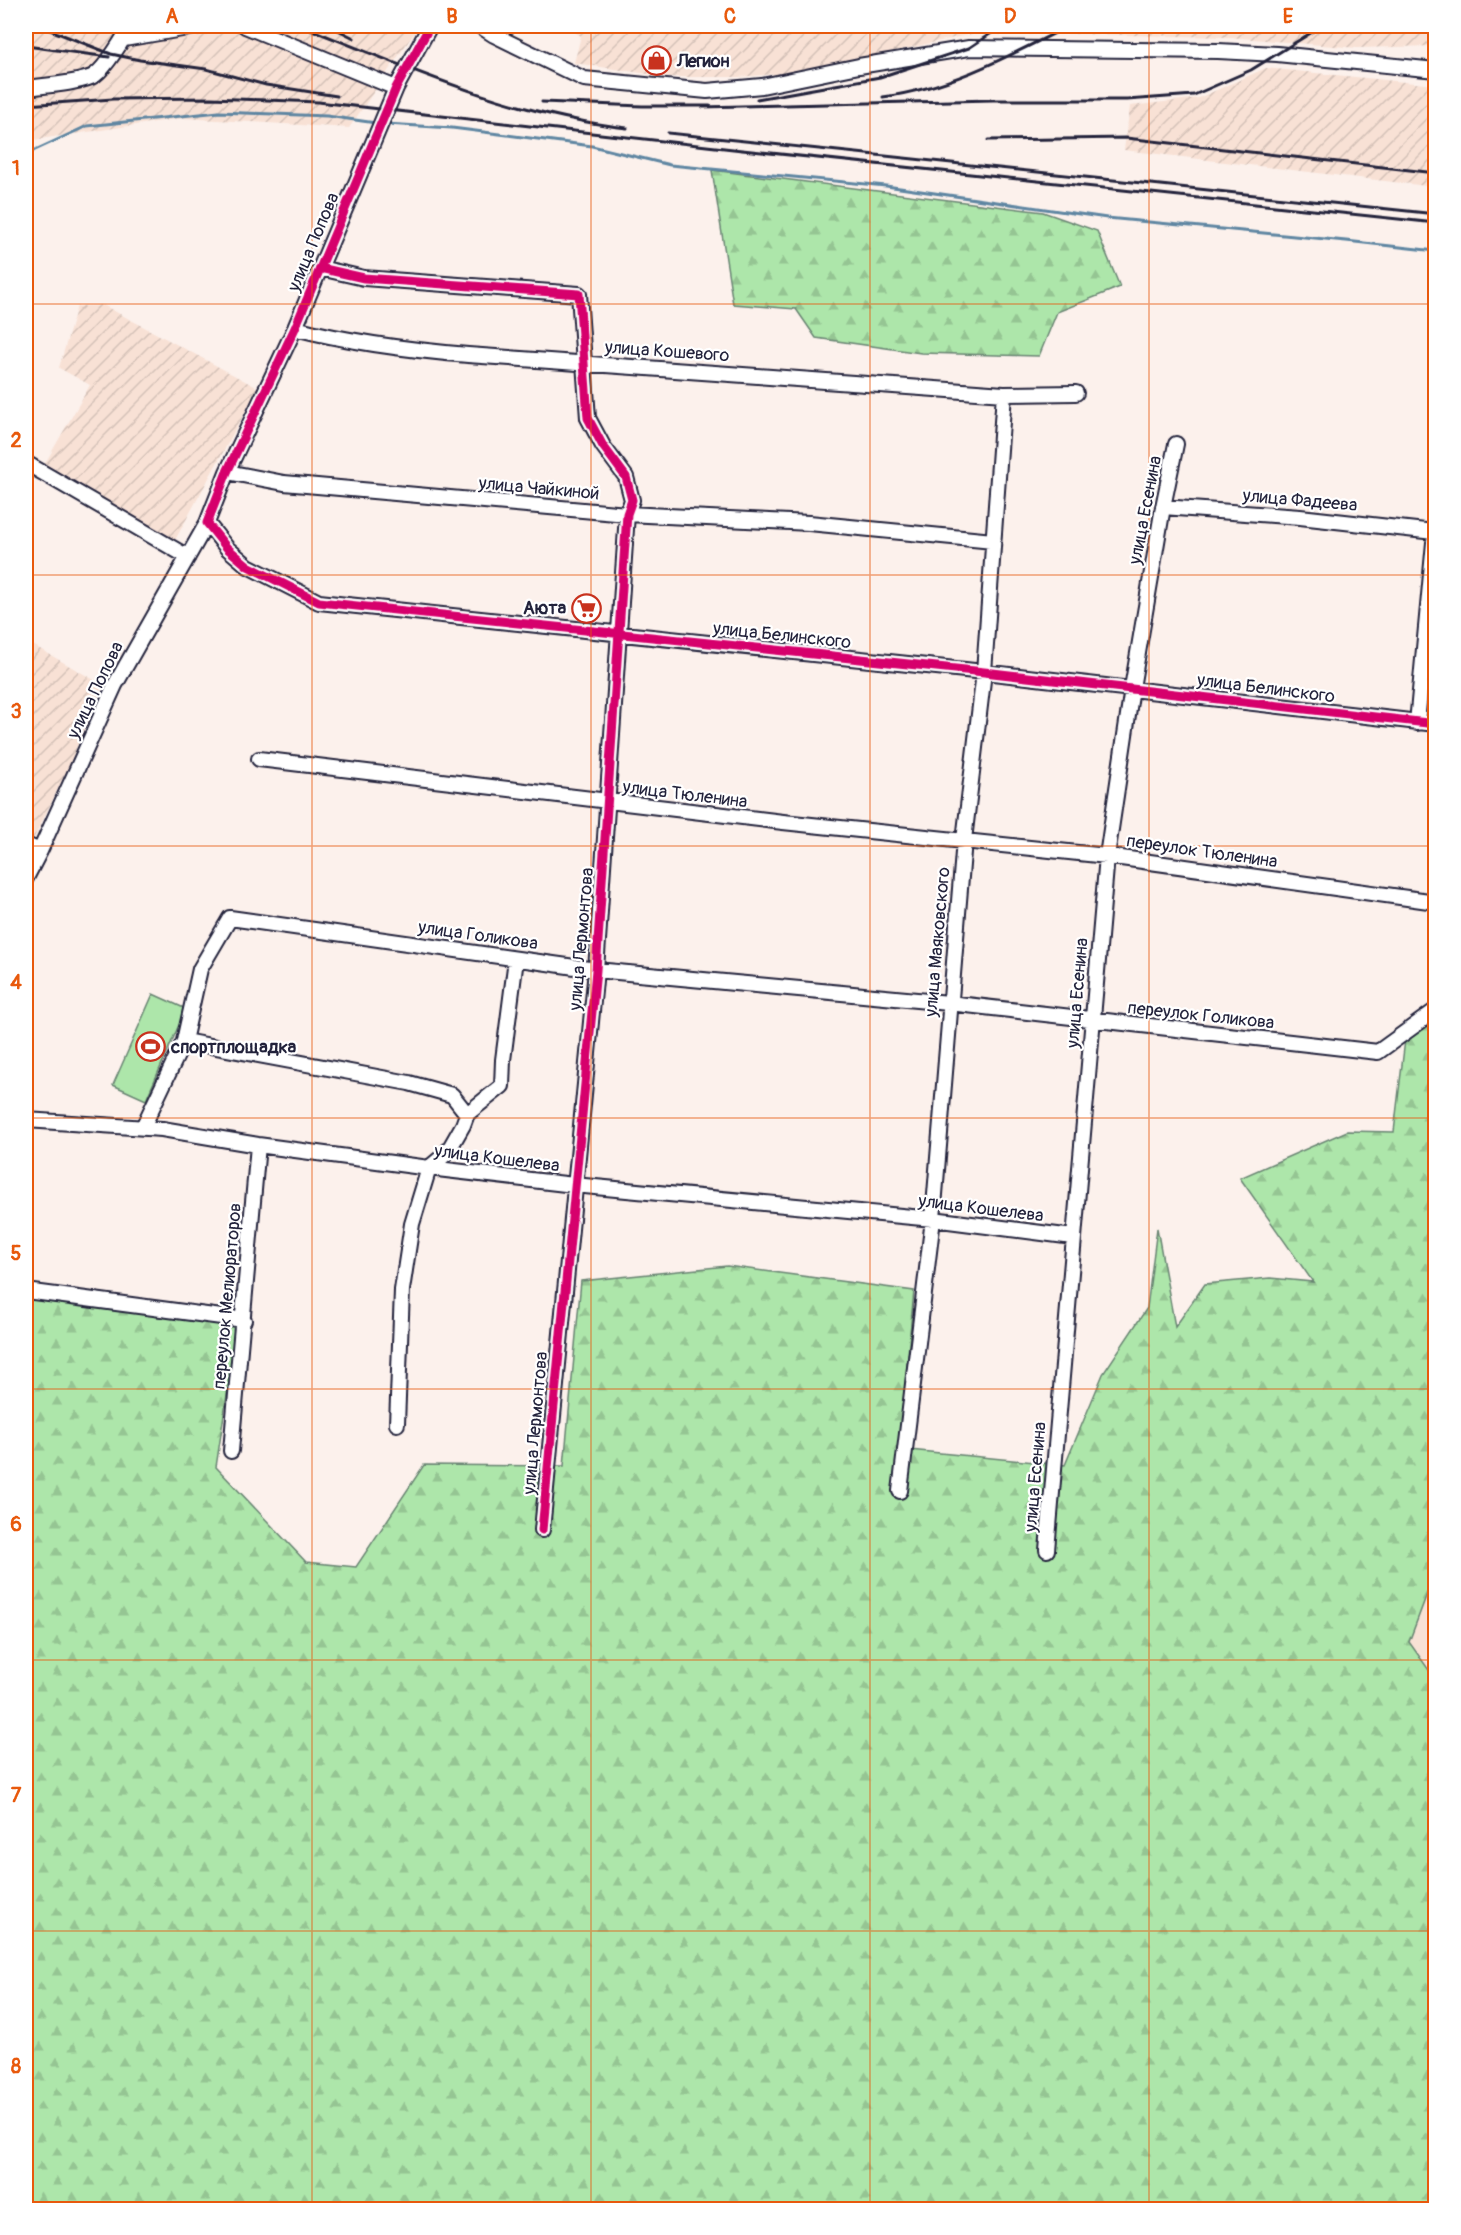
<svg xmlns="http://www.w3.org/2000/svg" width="1461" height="2235" font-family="Pangolin,sans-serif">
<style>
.built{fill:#f8e1d5}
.industrial{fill:url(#industrial-furrows)}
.grass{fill:#ade6aa;stroke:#688472;stroke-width:1.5}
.forest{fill:url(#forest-firs);stroke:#688472;stroke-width:1.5}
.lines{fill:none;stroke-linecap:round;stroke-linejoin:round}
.stream{stroke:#5e86a2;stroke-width:3}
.minor-casing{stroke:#22223b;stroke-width:18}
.minor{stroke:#fff;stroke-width:14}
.rail{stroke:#22223b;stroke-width:3}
.cycleway-casing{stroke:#fff;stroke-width:13}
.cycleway{stroke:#d6006c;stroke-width:9}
.grid{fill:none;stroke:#e8590c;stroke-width:1.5;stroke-opacity:0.55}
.labels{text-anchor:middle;stroke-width:4.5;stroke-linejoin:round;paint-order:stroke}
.poi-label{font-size:18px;font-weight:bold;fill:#22223b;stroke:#fff;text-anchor:start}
.street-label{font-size:18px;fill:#22223b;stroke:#fff}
.neatline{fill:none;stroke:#e8590c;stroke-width:2}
.grid-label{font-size:20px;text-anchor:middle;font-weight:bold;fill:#e8590c}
</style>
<defs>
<pattern id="industrial-furrows" width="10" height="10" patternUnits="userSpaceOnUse" patternTransform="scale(1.5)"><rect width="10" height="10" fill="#f8e1d5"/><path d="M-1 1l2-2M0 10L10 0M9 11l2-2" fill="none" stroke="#d4c1b8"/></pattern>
<pattern id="forest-firs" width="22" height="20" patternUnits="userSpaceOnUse" patternTransform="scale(1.5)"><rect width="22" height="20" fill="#ade6aa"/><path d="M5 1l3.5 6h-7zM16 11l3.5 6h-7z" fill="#95c593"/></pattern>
</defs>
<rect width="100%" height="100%" fill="#fcf1ec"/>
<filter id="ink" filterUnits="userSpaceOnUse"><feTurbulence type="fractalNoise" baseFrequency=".0167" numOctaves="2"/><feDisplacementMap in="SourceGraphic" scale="12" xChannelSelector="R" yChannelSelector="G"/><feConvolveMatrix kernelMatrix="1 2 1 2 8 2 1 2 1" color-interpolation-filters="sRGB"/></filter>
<g filter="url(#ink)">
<!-- built -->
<path class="built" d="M1435 1570V1680L1409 1642Z"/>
<!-- industrial -->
<path class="industrial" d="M26 26H419L349 128 183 118 26 141Z
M564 26H1435L1436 46 1357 48 1229 37 1070 34 967 35 801 72 738 77H668L574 63 581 36Z
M1266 68 1435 85V187L1124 150 1130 106 1199 98Z
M103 305 258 388 174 542 43 467 90 385 59 368 77 306Z
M26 641 103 685 67 770 31 844 26 850Z"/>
<!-- grass -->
<path class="grass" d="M153 994 186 1009 146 1100 113 1085Z"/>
<!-- forest -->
<path class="forest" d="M712 170 1043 212 1097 231 1120 287 1057 312 1039 356 921 353 816 338 796 309 733 304Z
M1435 1016 1436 1570 1409 1642 1436 1680 1435 2209 26 2210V1296L238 1322 216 1467 306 1562 356 1567 424 1465 564 1466 581 1281 727 1266 914 1291 899 1449 1065 1465 1103 1374 1147 1308 1157 1228 1175 1327 1205 1284 1270 1278 1313 1282 1240 1178 1347 1131 1394 1132 1405 1040Z"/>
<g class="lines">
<!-- stream -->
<path class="stream" d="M386 124 452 128 592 146 670 165 886 186 1107 218 1346 241 1436 251
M26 149 33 151 87 126 219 112 327 116 376 123
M1188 702 1310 716"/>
<defs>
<path id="minor" d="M245 26 396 88
M430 26 396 88 295 328 227 472 207 523 227 548 248 566 319 602 984 672 1436 724
M480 26 494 35 584 79 707 91 762 86 859 66 969 48 1218 51 1277 54 1436 70
M124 39 200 26
M26 88C41 86 83 83 95 75 106 67 124 38 130 26
M320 268 364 278 579 294 588 418 603 446 626 477 632 500 627 514 596 970 542 1530
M295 328C352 343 409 350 468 355L1004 394 1076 393
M26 463 188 557
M227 472 284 483 627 514 809 523 993 541
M1163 507 1300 517 1434 532
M1417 723 1436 521
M259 759 783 822 1107 856 1436 902
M26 845 40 851
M26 878 40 851 115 685 207 523
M184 1041 409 1083 452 1095 467 1114
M26 1120 162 1129 258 1145 429 1168 574 1185 933 1219 1073 1237
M143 1127 184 1041 200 969 230 918 596 970 949 1003 1378 1052 1436 1010
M26 1291 244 1320
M397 1424 402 1290 412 1224 429 1168 447 1153 463 1125 467 1114 502 1086 503 1060 516 959
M231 1451 258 1145
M900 1491 933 1219 964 840 984 672 1004 394
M1047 1550 1107 856 1132 688 1163 507 1176 444"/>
</defs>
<!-- minor casing -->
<use href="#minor" class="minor-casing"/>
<!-- minor -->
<use href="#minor" class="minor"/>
<!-- rail -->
<path class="rail" d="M40 26 111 54 140 60 206 69 266 85 337 96
M302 26C407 68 513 115 627 128
M330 26 354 38
M26 46 109 57
M883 97C950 88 1009 56 1069 26
M757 99 880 77 969 48 1002 26
M542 102 642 106H710
M26 105 113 99 211 98 318 102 742 150 1436 223
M703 107 993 100H1127L1194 95 1251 70 1322 26
M668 133 1436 214
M988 140 1126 138 1436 173"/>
<defs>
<path id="cycleway" d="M430 26 396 88 295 328 227 472 207 523 227 548 248 566 319 602 984 672 1436 724
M320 268 364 278 579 294 588 418 603 446 626 477 632 500 627 514 596 970 542 1530"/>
</defs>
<!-- cycleway casing -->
<use href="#cycleway" class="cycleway-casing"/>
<!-- cycleway -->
<use href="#cycleway" class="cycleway"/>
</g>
</g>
<!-- grid -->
<path class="grid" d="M312 26V2210M591 26V2210M870 26V2210M1149 26V2210M26 304H1436M26 575H1436M26 846H1436M26 1118H1436M26 1389H1436M26 1660H1436M26 1931H1436"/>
<!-- icons -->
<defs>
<symbol id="shop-ring" viewBox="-11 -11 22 22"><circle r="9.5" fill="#fff" stroke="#c8321e" stroke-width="1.5"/><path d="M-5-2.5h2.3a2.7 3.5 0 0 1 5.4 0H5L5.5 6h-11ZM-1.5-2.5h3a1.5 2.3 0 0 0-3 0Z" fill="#c8321e"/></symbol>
<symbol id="supermarket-ring" viewBox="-11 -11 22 22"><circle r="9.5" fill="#fff" stroke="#c8321e" stroke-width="1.5"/><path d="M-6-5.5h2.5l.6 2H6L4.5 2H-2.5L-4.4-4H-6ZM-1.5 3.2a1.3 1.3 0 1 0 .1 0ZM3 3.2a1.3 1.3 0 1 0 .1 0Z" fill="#c8321e"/></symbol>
<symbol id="stadium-ring" viewBox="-11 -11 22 22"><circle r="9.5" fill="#fff" stroke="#c8321e" stroke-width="1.5"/><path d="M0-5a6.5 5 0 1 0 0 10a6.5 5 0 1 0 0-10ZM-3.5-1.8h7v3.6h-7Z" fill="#c8321e"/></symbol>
</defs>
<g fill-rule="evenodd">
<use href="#shop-ring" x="640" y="44" width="33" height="33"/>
<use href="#supermarket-ring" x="570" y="592" width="33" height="33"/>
<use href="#stadium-ring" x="134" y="1030" width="33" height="33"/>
</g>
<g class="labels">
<!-- poi labels -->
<g class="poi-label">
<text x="677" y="67">Легион</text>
<text x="566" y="614" text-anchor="end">Аюта</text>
<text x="171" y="1053">спортплощадка</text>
</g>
<!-- street labels -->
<g class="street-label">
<text transform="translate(313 242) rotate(-67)" y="6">улица Попова</text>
<text transform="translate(667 351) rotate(4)" y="6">улица Кошевого</text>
<text transform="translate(539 488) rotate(5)" y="6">улица Чайкиной</text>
<text transform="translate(1300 500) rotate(5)" y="6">улица Фадеева</text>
<text transform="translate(1145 510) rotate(-79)" y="6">улица Есенина</text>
<text transform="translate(782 635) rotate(6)" y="6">улица Белинского</text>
<text transform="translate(1266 688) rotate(7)" y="6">улица Белинского</text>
<text transform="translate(95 690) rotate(-64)" y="6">улица Попова</text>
<text transform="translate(685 794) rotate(7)" y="6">улица Тюленина</text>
<text transform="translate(1202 851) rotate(8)" y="6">переулок Тюленина</text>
<text transform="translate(478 935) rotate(8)" y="6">улица Голикова</text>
<text transform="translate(581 939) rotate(-85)" y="6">улица Лермонтова</text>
<text transform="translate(937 942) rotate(-85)" y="6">улица Маяковского</text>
<text transform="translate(1077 993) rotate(-85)" y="6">улица Есенина</text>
<text transform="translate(1201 1015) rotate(6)" y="6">переулок Голикова</text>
<text transform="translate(497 1158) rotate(7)" y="6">улица Кошелева</text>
<text transform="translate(981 1208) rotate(7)" y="6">улица Кошелева</text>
<text transform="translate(227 1296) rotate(-85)" y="6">переулок Мелиораторов</text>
<text transform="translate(535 1423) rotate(-85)" y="6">улица Лермонтова</text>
<text transform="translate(1035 1477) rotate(-85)" y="6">улица Есенина</text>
</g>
</g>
<!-- margin -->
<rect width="1461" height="2235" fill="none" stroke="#fff" stroke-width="66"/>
<rect x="33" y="33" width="1395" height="2169" class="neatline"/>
<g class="grid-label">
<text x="172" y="23">A</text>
<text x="452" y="23">B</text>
<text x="730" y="23">C</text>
<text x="1010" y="23">D</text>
<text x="1288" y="23">E</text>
<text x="16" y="175">1</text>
<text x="16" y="447">2</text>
<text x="16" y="718">3</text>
<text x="16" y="989">4</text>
<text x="16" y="1260">5</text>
<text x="16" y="1531">6</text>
<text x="16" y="1802">7</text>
<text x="16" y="2073">8</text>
</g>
</svg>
